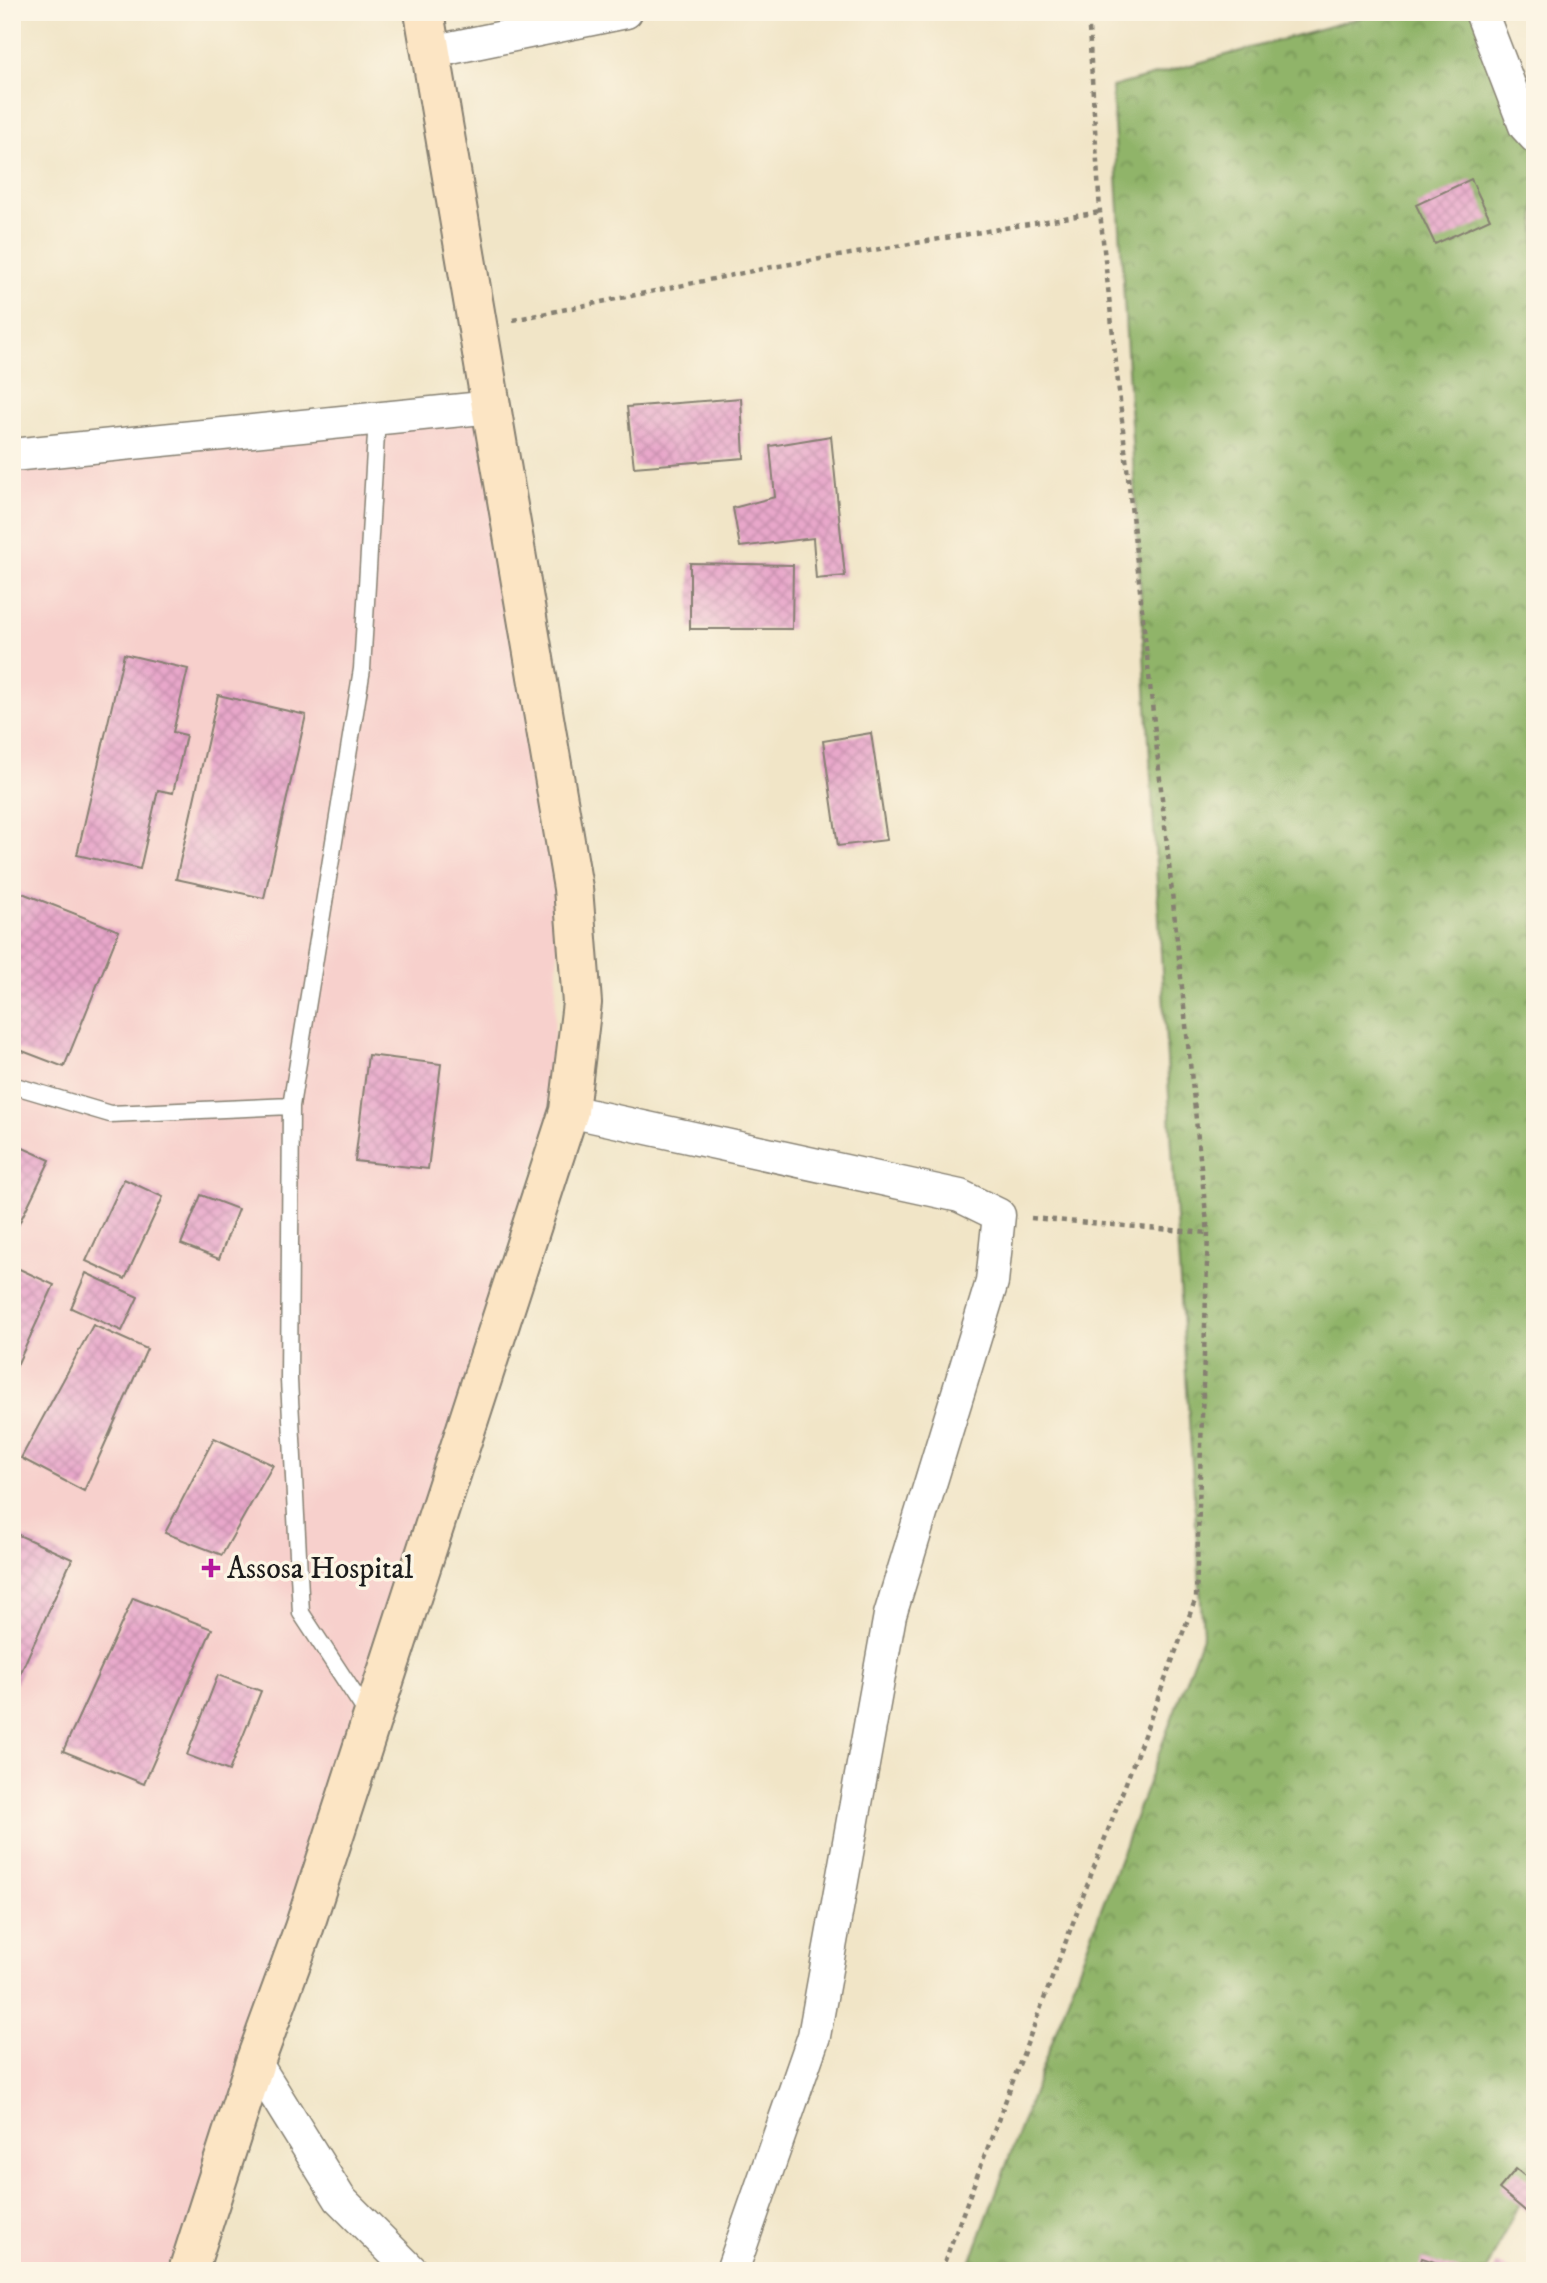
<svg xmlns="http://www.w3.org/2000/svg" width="1547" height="2283" font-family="'IM FELL DW Pica',serif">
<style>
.built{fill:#f7d0cc}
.forest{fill:url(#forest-crowns);stroke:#566842;stroke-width:2}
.building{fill:url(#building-cross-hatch)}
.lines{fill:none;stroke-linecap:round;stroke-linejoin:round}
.lane-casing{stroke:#868072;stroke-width:19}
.street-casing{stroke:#868072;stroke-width:35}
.secondary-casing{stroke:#868072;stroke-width:42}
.path{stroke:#868072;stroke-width:4.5;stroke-dasharray:5 5;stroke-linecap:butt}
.lane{stroke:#fff;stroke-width:16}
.street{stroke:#fff;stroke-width:32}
.secondary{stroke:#fce5c4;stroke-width:38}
.poi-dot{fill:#b5179e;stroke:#fcf5e5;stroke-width:2.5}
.labels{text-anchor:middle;stroke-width:7;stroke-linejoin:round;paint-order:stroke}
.poi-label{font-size:30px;fill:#1c1c1c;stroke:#fcf5e5;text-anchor:start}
</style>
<defs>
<pattern id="forest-crowns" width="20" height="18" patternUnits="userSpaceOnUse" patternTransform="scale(1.75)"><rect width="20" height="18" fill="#90b469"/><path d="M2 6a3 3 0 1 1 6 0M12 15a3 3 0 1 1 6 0" fill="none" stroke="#759256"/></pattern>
<pattern id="building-cross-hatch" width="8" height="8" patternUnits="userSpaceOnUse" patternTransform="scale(1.75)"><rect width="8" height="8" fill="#e8a7ca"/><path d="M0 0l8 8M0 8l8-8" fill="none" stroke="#c68fad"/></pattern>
</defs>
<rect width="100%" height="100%" fill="#fcf5e5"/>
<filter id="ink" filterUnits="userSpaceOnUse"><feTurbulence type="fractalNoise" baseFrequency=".0143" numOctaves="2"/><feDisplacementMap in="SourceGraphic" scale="14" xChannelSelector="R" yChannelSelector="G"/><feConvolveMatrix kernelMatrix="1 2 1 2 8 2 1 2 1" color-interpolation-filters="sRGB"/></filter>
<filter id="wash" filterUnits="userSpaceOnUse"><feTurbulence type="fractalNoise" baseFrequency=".00686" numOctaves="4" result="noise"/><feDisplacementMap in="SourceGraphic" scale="28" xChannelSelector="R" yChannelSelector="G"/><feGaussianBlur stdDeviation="1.57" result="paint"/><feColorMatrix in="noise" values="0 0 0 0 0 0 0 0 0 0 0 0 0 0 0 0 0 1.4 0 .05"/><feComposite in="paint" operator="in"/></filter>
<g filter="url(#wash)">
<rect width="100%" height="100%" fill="#f1e5c7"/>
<!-- built -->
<path class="built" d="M483 419 560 905 550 1119 182 2271H12V465Z"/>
<!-- forest -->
<path class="forest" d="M1380 12H1490L1535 97V2170L1486 2271H967L1203 1634 1177 1237 1112 87Z"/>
<g id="blocks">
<!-- building -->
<path class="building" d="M1471 179 1490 219 1435 244 1416 205Z
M741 398 744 458 634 467 627 407Z
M831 436 845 576 816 579 813 538 740 547 733 508 775 497 770 446Z
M690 563 793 565 792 629H690Z
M124 654 188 669 173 732 186 735 173 793 158 790 140 869 77 855Z
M218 695 306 715 264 898 176 879Z
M871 733 887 840 838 846 823 741Z
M12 889 119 931 64 1067 12 1047Z
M368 1055 441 1064 428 1169 355 1161Z
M12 1143 50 1160 12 1238Z
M124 1179 163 1197 125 1279 86 1261Z
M201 1195 238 1209 219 1259 181 1244Z
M13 1266 54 1285 12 1376V1269Z
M86 1273 138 1297 122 1331 71 1308Z
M93 1325 147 1349 84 1491 21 1458Z
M214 1438 273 1465 222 1555 165 1533Z
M12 1532 72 1559 12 1692Z
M133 1598 212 1629 144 1784 63 1751Z
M218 1675 261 1691 229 1771 187 1755Z
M1516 2169 1535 2184V2219L1499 2189Z
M1422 2258 1460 2270 1459 2271H1418Z
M1496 2264 1512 2271H1494Z"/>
</g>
</g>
<g filter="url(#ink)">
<use href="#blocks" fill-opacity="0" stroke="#868072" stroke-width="2"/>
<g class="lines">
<defs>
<path id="lane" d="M12 1085 110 1114 291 1106
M368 1715 301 1613 289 1380 291 1106 362 669 377 418"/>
<path id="street" d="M1481 12 1525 126 1535 137
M431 52 626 12
M12 455 492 407
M569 1111 960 1196 999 1215 992 1282 890 1615 814 2036 732 2271
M255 2062 340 2199 412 2271"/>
<path id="secondary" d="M188 2271 255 2062 304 1928 569 1111 582 1003 573 888 424 12"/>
</defs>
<!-- lane casing -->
<use href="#lane" class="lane-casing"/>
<!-- street casing -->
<use href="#street" class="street-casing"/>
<!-- secondary casing -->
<use href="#secondary" class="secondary-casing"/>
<!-- path -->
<path class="path" d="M513 320 767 268 1100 212
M1031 1218 1208 1233
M941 2271 1196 1598 1208 1233 1100 212 1088 12"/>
<!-- lane -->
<use href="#lane" class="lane"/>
<!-- street -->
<use href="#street" class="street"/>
<!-- secondary -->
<use href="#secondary" class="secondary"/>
</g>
</g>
<!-- markers -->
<path class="poi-dot" d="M207.5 1557.5h7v7h7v7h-7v7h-7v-7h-7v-7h7z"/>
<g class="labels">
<!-- poi labels -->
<g class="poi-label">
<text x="227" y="1578">Assosa Hospital</text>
</g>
</g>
<!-- margin -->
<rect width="1547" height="2283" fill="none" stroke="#fcf5e5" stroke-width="42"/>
</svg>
